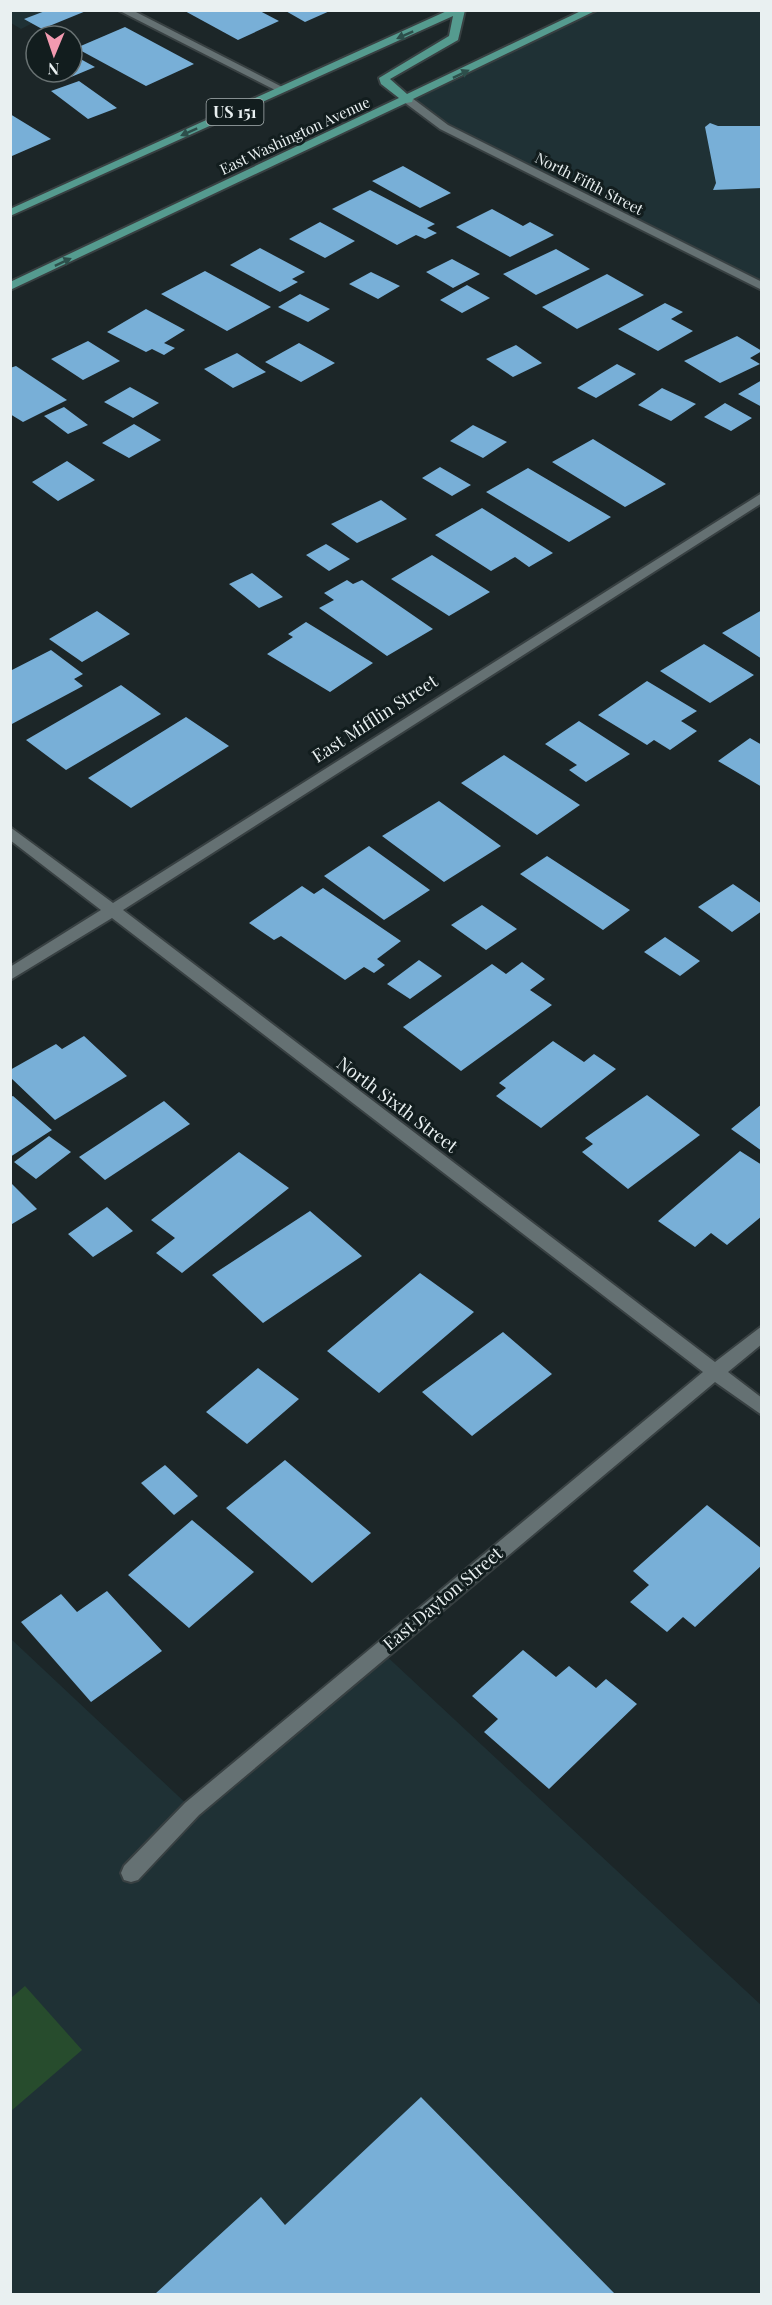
<svg xmlns="http://www.w3.org/2000/svg" width="772" height="2305" font-family="'Playfair Display',serif">
<style>
.built{fill:#1f3135}
.green{fill:#274c2d}
.building{fill:#78afd7}
.lines{fill:none;stroke-linecap:round;stroke-linejoin:round}
.service-casing{stroke:#384042;stroke-width:4}
.minor-casing{stroke:#384042;stroke-width:4}
.primary-casing{stroke:#384042;stroke-width:4}
.service{fill:#657173;fill-rule:evenodd}
.minor{fill:#657173;fill-rule:evenodd}
.primary{fill:#559b8f;fill-rule:evenodd}
.oneway{fill:#2d4f4b}
.labels{text-anchor:middle;stroke-width:6;stroke-linejoin:round;paint-order:stroke}
.far-street-label{font-size:15px;fill:#e9f0f1;stroke:#121d1e}
.shield{fill:#121d1e;stroke:#a8b1b2;stroke-width:1.5}
.shield-label{font-size:16px;font-weight:bold;fill:#e9f0f1}
.street-label{font-size:18px;fill:#e9f0f1;stroke:#121d1e}
</style>
<rect width="100%" height="100%" fill="#1c2628"/>
<!-- built -->
<path class="built" d="M11 11H56L21 29 11 23Z
M592 11H761V287L444 127 408 100Z
M10 1638 192 1809 381 1651 761 2005V2294H11Z"/>
<!-- green -->
<path class="green" d="M25 1986 82 2050 11 2111V1998Z"/>
<!-- building -->
<path class="building" d="M183 10H258L279 21 238 40Z
M284 10H332L305 22Z
M45 11H86L42 29 24 19Z
M125 27 194 64 146 86 76 48Z
M75 56 95 67 71 77 63 72H72V57Z
M79 81 117 108 88 119 51 91Z
M10 114 51 139 12 156Z
M710 123 718 126H762V188L713 190 716 183 705 127Z
M403 166 451 193 420 208 372 181Z
M370 190 435 224 427 228 437 233 425 239 416 235 397 245 332 209Z
M492 209 523 226 530 222 554 235 510 257 456 227Z
M320 222 355 241 325 258 289 239Z
M260 248 305 272 292 279 298 282 280 292 230 265Z
M556 249 590 269 536 295 503 274Z
M452 259 480 274 453 288 426 272Z
M205 271 271 307 227 331 161 294Z
M371 272 400 286 378 299 349 284Z
M607 274 644 295 577 329 542 307Z
M467 285 490 298 462 313 440 300Z
M300 294 330 309 308 322 278 307Z
M665 303 683 312 671 319 693 331 658 351 618 329Z
M146 309 185 330 164 343 175 348 164 355 152 349 146 352 107 332Z
M737 336 762 351 750 358 760 364 720 383 684 361Z
M88 341 120 361 83 380 51 359Z
M299 343 335 363 301 382 265 362Z
M516 345 542 363 513 377 486 359Z
M237 353 266 372 233 388 204 369Z
M617 364 636 374 596 398 577 388Z
M16 366 67 400 23 422 10 414V368Z
M762 380V407L738 394Z
M130 387 159 403 133 418 104 402Z
M662 388 696 404 671 421 638 405Z
M725 403 752 418 731 431 704 417Z
M64 407 88 425 68 434 44 416Z
M134 424 161 440 129 458 102 443Z
M473 425 507 442 483 458 450 441Z
M593 439 666 484 625 507 552 462Z
M67 461 95 480 58 501 32 482Z
M440 467 471 485 452 496 422 478Z
M528 468 611 517 569 542 486 492Z
M381 500 407 519 357 543 331 524Z
M482 508 553 553 529 567 515 557 491 571 435 535Z
M326 544 350 559 329 571 306 555Z
M432 555 490 592 449 616 391 579Z
M252 573 283 597 259 608 229 584Z
M347 580 353 584 362 580 433 629 387 656 319 608 334 600 324 593Z
M762 610V659L722 633Z
M97 611 130 634 82 662 49 639Z
M306 622 373 663 330 692 267 654 293 637 288 634Z
M704 644 754 675 710 703 660 671Z
M51 650 83 674 74 679 83 686 10 725V671Z
M647 681 697 711 681 721 697 731 670 750 654 740 647 745 598 715Z
M121 685 161 714 66 770 26 740Z
M186 717 229 746 131 808 88 778Z
M579 721 630 754 586 782 569 770 577 765 545 744Z
M750 738 762 745V787L718 761Z
M504 755 580 805 537 835 461 783Z
M439 801 501 846 444 882 382 836Z
M369 846 430 890 384 920 324 876Z
M547 856 630 910 603 930 520 874Z
M733 884 762 904V911L732 932 698 907Z
M302 886 314 894 323 888 401 941 377 959 385 965 374 973 364 967 345 980 281 936 274 940 249 923Z
M482 905 517 929 486 950 451 925Z
M665 937 700 961 680 976 644 952Z
M419 960 442 976 410 999 387 984Z
M522 962 545 979 530 990 552 1005 461 1071 403 1027 492 964 506 974Z
M84 1036 127 1076 55 1120 10 1077V1070L56 1044 62 1049Z
M553 1041 584 1062 594 1054 616 1069 541 1128 496 1096 506 1088 499 1083Z
M647 1095 700 1135 628 1189 582 1152 593 1144 585 1138Z
M13 1096 52 1130 10 1157V1097Z
M164 1101 190 1124 105 1180 79 1157Z
M762 1104V1151L731 1129Z
M49 1136 71 1152 36 1179 14 1162Z
M740 1151 762 1165V1216L727 1245 711 1233 695 1247 658 1221Z
M239 1152 289 1188 182 1273 156 1253 175 1238 151 1220Z
M10 1182 37 1209 12 1224 10 1222Z
M107 1207 133 1231 93 1257 68 1234Z
M310 1211 362 1256 263 1323 212 1275Z
M420 1273 474 1312 379 1393 327 1351Z
M503 1332 552 1374 472 1436 422 1392Z
M258 1368 299 1399 247 1444 206 1412Z
M285 1460 371 1533 312 1583 226 1508Z
M165 1465 198 1496 174 1515 141 1483Z
M707 1505 762 1549V1565L695 1627 683 1617 667 1632 630 1602 649 1585 633 1571Z
M192 1520 254 1572 189 1628 128 1575Z
M107 1591 162 1651 91 1702 21 1622 61 1594 77 1612Z
M523 1650 556 1677 569 1666 596 1688 606 1679 637 1704 549 1789 484 1732 498 1719 472 1696Z
M421 2097 615 2294H155L261 2197 285 2225Z"/>
<g class="lines">
<defs>
<path id="service" d="M118 10H132L288 90 279 92Z"/>
<path id="minor" d="M404 98H412L448 125 762 282V290L440 129 404 102Z
M762 493V503L123 910 715 1362 762 1326V1344L728 1372 762 1398V1415L715 1382 199 1815 138 1880 131 1882 124 1880 121 1873 124 1866 185 1803 703 1372 112 918 10 980V967L101 910 10 840V827L113 903Z"/>
<path id="primary" d="M449 10H465L458 40 390 79 407 94 583 10H597L413 99 412 102 406 103 10 290V282L399 98 381 84 379 78 449 36 453 16 10 216V209Z"/>
</defs>
<!-- service casing -->
<use href="#service" class="service-casing"/>
<!-- minor casing -->
<use href="#minor" class="minor-casing"/>
<!-- primary casing -->
<use href="#primary" class="primary-casing"/>
<!-- service -->
<use href="#service" class="service"/>
<!-- minor -->
<use href="#minor" class="minor"/>
<!-- primary -->
<use href="#primary" class="primary"/>
</g>
<!-- one-way arrows -->
<defs><path id="oneway-solid" d="M-6-.8H1V-3.2L6.5 0L1 3.2V.8H-6Z" transform="scale(1.5)"/></defs>
<g class="oneway">
<use href="#oneway-solid" transform="translate(405 35) rotate(156)"/>
<use href="#oneway-solid" transform="translate(461 74) rotate(-26)"/>
<use href="#oneway-solid" transform="translate(189 132) rotate(156)"/>
<use href="#oneway-solid" transform="translate(63 262) rotate(-25)"/>
</g>
<g class="labels">
<!-- far-street labels -->
<g class="far-street-label">
<text transform="translate(295 136) rotate(-25)" y="5">East Washington Avenue</text>
<text transform="translate(589 184) rotate(27)" y="5">North Fifth Street</text>
</g>
<!-- shield labels -->
<rect class="shield" x="206.5" y="99" width="57" height="26" rx="4.5"/>
<g class="shield-label">
<text x="235" y="118">US 151</text>
</g>
<!-- street labels -->
<g class="street-label">
<text transform="translate(375 719) rotate(-33)" y="6">East Mifflin Street</text>
<text transform="translate(397 1105) rotate(37)" y="6">North Sixth Street</text>
<text transform="translate(443 1599) rotate(-40)" y="6">East Dayton Street</text>
</g>
</g>
<!-- border -->
<rect width="772" height="2305" fill="none" stroke="#e9f0f1" stroke-width="24"/>
<!-- north arrow -->
<g transform="translate(54 54) rotate(182)"><circle r="28" fill="#121d1e" stroke="#687172" stroke-width="1.5"/>
<path d="M0-4.5L10 22L0 15L-10 22Z" fill="#f29ab0"/>
<text y="-9" font-size="16" font-weight="bold" text-anchor="middle" fill="#e9f0f1">N</text>
</g>
</svg>
